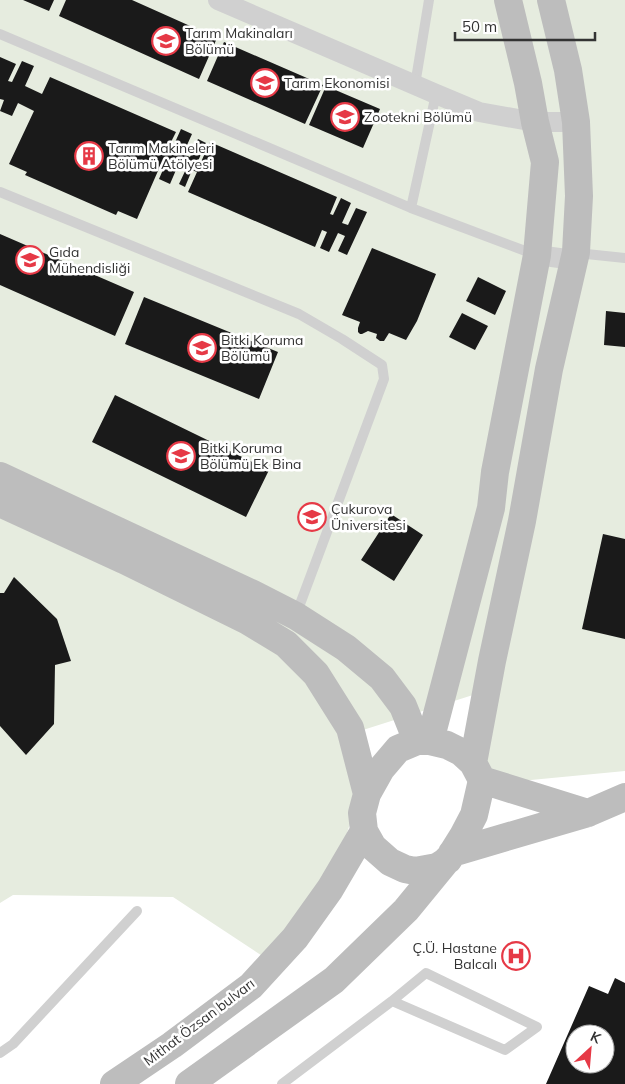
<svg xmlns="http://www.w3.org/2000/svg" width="625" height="1084" font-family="Mulish,sans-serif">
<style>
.green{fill:#e6ecdf}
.building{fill:#1a1a1a;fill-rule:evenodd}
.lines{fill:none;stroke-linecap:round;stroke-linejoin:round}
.lane{stroke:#d0d0d0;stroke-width:10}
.street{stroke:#d0d0d0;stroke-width:20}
.secondary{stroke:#bdbdbd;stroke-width:28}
.labels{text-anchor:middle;stroke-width:5;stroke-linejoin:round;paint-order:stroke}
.poi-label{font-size:14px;fill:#333;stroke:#fff;text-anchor:start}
.street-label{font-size:14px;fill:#333;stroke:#fff}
</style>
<rect width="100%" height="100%" fill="#fff"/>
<!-- green -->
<path class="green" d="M0 0H625V771L510 782 482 780 498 687 341 737 358 798 336 868 273 963 173 897 13 895 0 903Z"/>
<!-- building -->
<path class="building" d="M23 0H54L49 11Z
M66 0H132L217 38 199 79 59 16Z
M224 42 323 85 305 124 207 81Z
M0 57 16 64 8 81 12 82 22 61 34 66 25 86 42 94 50 77 176 132 168 148 172 149 181 129 192 134 183 154 190 157 198 139 206 143 198 161 201 162 210 142 337 197 330 214 333 215 341 198 351 203 342 223 348 225 356 208 367 212 347 255 338 251 345 236 338 233 329 252 320 248 327 232 322 230 315 247 188 192 197 172 192 170 185 187 179 184 187 167 179 163 170 184 159 179 165 165 161 164 137 219 118 211 116 215 25 175 27 172 9 164 34 111 18 103 12 116 0 111 4 100 0 99Z
M326 86 380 109 363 148 309 125Z
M0 234 134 292 115 336 0 285Z
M372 248 436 274 417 321 406 340 389 333 384 341H380L376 338 377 334 368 331 362 334H360L358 332V328L360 322 342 315Z
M478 277 506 291 495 315 466 301Z
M144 297 278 352 259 399 125 344Z
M606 311 625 313V347L604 345Z
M462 313 488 326 475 350 449 337Z
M115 395 269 470 246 517 92 442Z
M391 514 423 535 394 581 361 560Z
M603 534 625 539V639L582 629Z
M14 577 57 619 71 661 55 665 54 724 26 755 0 726V593H4Z
M615 978 625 983V1084H546L589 986 608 994ZM575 1034H605V1064H575Z"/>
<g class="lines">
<!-- lane -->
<path class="lane" d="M0 34 411 208
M415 85 429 0
M436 94 411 208 536 255
M0 192 299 314 342 339 382 365 384 379 296 615
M577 253 625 258
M0 1053 13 1044 137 911
M282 1084 392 1001 505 1050 537 1027 426 973 392 1001"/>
<!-- street -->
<path class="street" d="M218 0 436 94 479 112 535 122H576
M537 255 574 260"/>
<!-- secondary -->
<path class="secondary" d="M0 476 253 594 296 616 346 648 382 678 403 706 417 741
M0 503 124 560 248 621 286 644 316 674 350 728 367 794
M417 741H430L447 745 461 752 473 763 482 780 474 815 463 836 448 860 437 867 415 871 405 869 390 862 373 847 364 831 362 813 367 794 381 769 398 749Z
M430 741 491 508 495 472 537 255 545 162 535 122 528 83 508 0
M473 763 492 661 522 521 549 369 576 252 579 196 576 122 568 70 551 0
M482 780 588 813
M452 853 588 813 625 797
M114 1084 172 1045 251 986 295 938 330 889 364 831
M189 1084 334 980 406 910 447 860"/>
</g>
<!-- icons -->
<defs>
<symbol id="university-ring" viewBox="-11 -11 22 22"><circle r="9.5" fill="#fff" stroke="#e63946" stroke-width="1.5"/><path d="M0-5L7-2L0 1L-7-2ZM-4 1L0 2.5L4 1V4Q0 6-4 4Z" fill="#e63946"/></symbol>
<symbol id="building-ring" viewBox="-11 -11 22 22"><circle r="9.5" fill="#fff" stroke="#e63946" stroke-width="1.5"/><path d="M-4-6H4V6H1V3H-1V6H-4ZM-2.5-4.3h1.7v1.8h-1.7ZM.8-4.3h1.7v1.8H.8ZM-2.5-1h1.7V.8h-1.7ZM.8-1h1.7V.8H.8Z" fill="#e63946"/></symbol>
<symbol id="hospital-ring" viewBox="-11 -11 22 22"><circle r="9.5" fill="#fff" stroke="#e63946" stroke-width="1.5"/><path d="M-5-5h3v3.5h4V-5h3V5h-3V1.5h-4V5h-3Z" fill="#e63946"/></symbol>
</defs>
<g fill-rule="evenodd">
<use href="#university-ring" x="150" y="25" width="32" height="32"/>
<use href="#university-ring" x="249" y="67" width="32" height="32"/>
<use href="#university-ring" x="329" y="101" width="32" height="32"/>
<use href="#building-ring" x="73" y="140" width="32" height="32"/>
<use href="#university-ring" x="14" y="244" width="32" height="32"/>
<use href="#university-ring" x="186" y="332" width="32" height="32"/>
<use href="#university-ring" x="165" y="440" width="32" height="32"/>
<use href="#university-ring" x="296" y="501" width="32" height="32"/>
<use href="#hospital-ring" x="500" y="940" width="32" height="32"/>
</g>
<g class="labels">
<!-- poi labels -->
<g class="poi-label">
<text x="185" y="38">Tarım Makinaları<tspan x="185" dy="16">Bölümü</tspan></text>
<text x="284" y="88">Tarım Ekonomisi</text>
<text x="364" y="122">Zootekni Bölümü</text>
<text x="108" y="153">Tarım Makineleri<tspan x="108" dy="16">Bölümü Atölyesi</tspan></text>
<text x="49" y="257">Gıda<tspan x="49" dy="16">Mühendisliği</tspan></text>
<text x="221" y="345">Bitki Koruma<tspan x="221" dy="16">Bölümü</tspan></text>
<text x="200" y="453">Bitki Koruma<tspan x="200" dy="16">Bölümü Ek Bina</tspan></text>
<text x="331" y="514">Çukurova<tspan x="331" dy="16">Üniversitesi</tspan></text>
<text x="497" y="953" text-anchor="end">Ç.Ü. Hastane<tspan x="497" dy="16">Balcalı</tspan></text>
</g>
<!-- street labels -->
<g class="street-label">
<text transform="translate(199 1022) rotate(-37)" y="5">Mithat Özsan bulvarı</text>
</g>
</g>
<!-- north arrow -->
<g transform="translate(590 1049) rotate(26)"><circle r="24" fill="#ffffff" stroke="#adadad"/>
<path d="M0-4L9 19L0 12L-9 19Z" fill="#e63946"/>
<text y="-8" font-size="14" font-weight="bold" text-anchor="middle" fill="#333333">K</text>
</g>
<!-- scale -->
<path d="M455 32v8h140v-8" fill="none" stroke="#333333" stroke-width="2.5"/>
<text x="462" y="32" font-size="15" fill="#333333" stroke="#ffffff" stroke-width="4" paint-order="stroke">50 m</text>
</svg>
